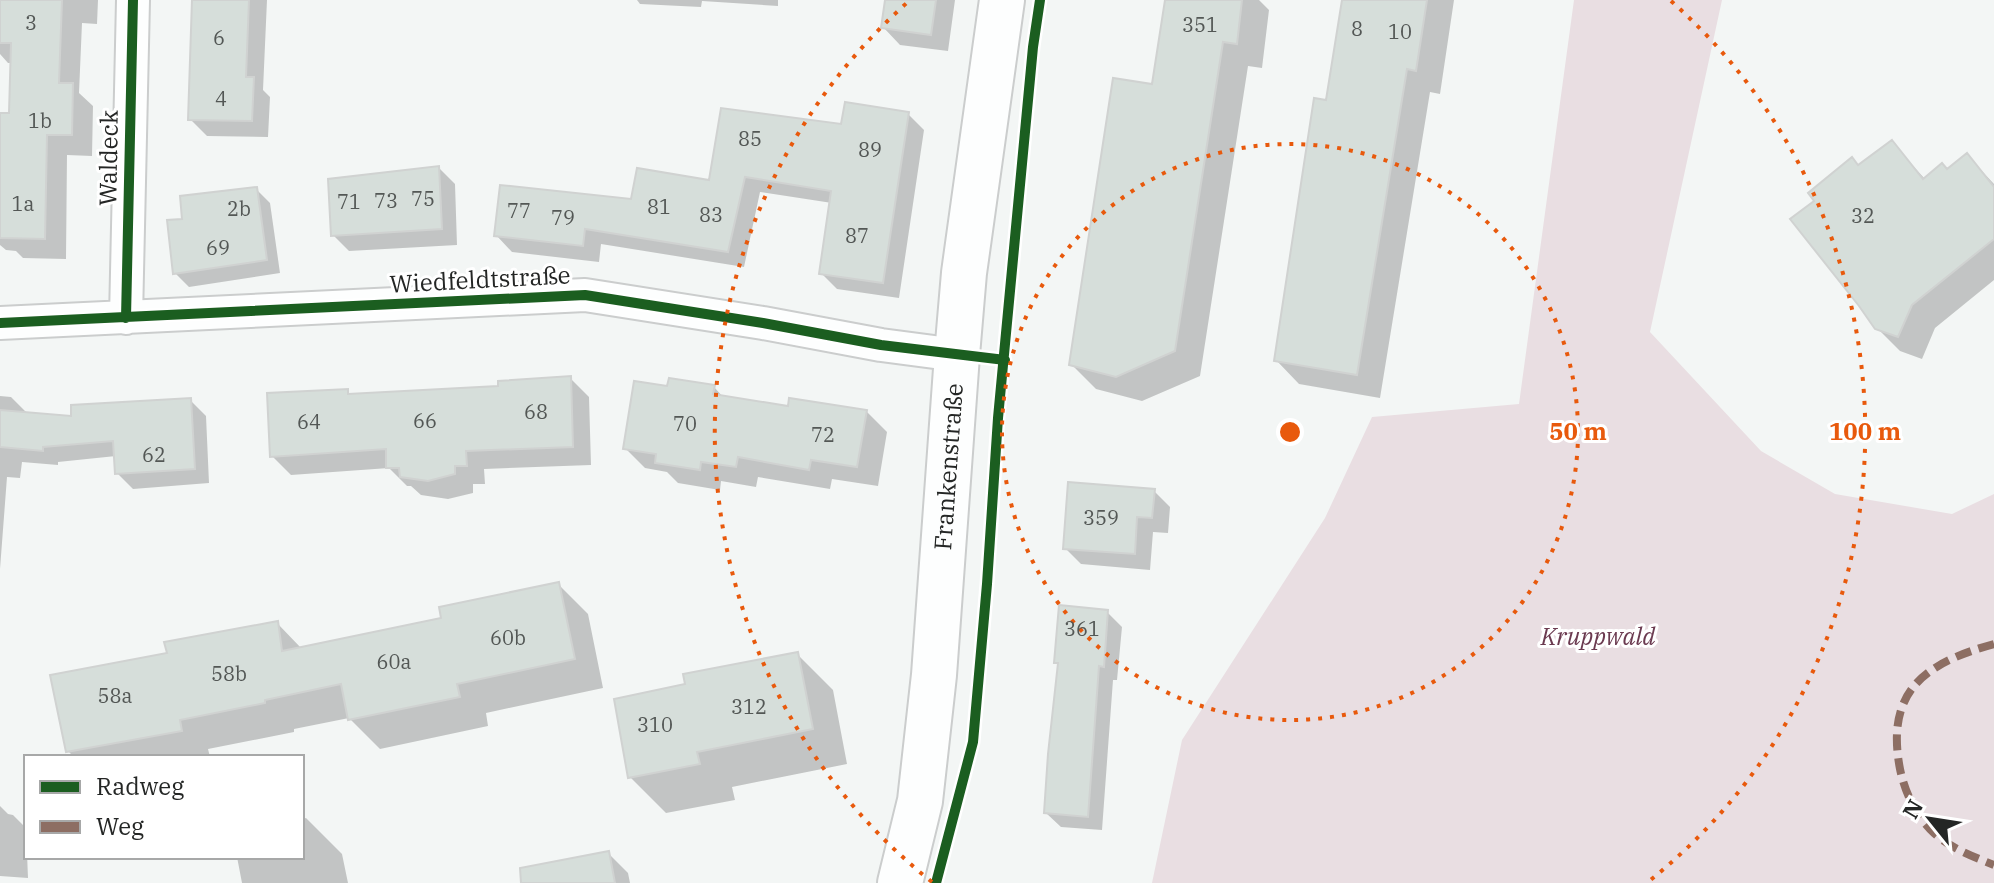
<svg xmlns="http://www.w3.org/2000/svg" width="1994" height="883" font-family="'IBM Plex Serif',serif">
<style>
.green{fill:#e9dee2}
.shadow{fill:#0003}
.building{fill:#d6deda;stroke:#d0d2d1;stroke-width:2}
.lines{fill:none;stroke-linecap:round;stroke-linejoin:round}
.street-casing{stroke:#cbcdcd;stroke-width:36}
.secondary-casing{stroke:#cbcdcd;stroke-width:48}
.street{stroke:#fdfefe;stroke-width:32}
.secondary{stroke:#fdfefe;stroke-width:44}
.quiet{stroke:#8d6e63;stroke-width:8;stroke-dasharray:16 8;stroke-linecap:butt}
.cycleway-casing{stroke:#fff;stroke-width:15}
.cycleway{stroke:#1b5e20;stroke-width:10}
.ring{fill:none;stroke:#e8590c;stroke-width:4;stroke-dasharray:4 8}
.labels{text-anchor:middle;stroke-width:6;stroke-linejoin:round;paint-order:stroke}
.number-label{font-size:20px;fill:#535755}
.street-label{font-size:24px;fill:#242625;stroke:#fff}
.park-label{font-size:24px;font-style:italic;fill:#6b3a50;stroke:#fff}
.centre{fill:#e8590c;stroke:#fff;stroke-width:4}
.ring-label{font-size:24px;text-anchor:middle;font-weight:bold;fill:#e8590c;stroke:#fff;stroke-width:6;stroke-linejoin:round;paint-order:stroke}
</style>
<rect width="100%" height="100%" fill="#f3f6f5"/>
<!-- green -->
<path class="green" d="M1574 0H1722L1650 332 1761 451 1835 494 1952 514 1994 494V883H1152L1182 740 1325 518 1372 417 1519 404Z"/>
<!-- shadow -->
<path class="shadow" d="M0 0H98L97 24 82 23 79 93 93 106 92 156 67 155 66 259 23 258 16 251 6 250 0 245V143L11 115 12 63H8L0 54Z
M194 0H267L263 90 270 97 268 137 207 136 190 119Z
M637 0H778V6L702 1 701 7 640 4Z
M887 0H955L948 51 900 45 883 27Z
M1167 0H1259L1269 10 1262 68 1248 66 1200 376 1142 401 1096 389 1071 364 1154 87Z
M1344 0H1454L1440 94 1430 92 1380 398 1299 384 1276 360 1328 102Z
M908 114 924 130 899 298 837 289 821 273 832 203 760 192 744 267 601 244 599 262 512 252 496 235 710 182 843 127Z
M1892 143 1925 179 1948 171 1967 155 1994 184V280L1935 328 1922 359 1900 351 1876 327 1859 167Z
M439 168 455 184 457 245 349 251 333 235Z
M256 189 270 203 280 273 189 287 175 273 184 220Z
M570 378 589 397 591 465 484 469 485 484H473V493L448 499 421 495 411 486H407L389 468 291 475 272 456 347 391 352 396 500 388Z
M714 387 724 398 789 408 867 412 887 432 878 486 832 479 830 489 758 477 756 487 721 481 720 490 678 483 667 472 645 468 625 448 669 388Z
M0 396 11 397 26 412V414L73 418 190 400 206 416 209 483 133 489 117 473 116 456 58 462V465L22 462 20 478 7 477 0 569Z
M1154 491 1170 507 1168 533 1153 532 1150 570 1081 564 1065 548Z
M558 584 588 614 603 688 486 713 488 726 380 749 349 718 294 729V732L208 749 210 757H74L68 751 169 655 277 623 302 649 444 619Z
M1107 612 1122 627 1117 680H1113L1102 830 1061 827 1046 813 1060 666 1056 662Z
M797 654 833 690 847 764 732 787 735 800 666 813 630 777 687 686Z
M0 806 8 814 13 815 26 828 28 878 0 876Z
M306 818 342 854 348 883H242L237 857H302V819Z
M608 853 628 873 630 883H535Z"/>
<!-- building -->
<path class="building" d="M0 0H62L59 83H73L72 135H47L45 239 0 238V113H9L11 43H0Z
M192 0H249L246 77H254L252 121 188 120Z
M885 0H936L931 35 881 28Z
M1165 0H1242L1237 44 1223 42 1175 351 1116 377 1069 365 1113 78 1152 84Z
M1342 0H1427L1416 71 1407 69 1357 375 1274 361 1314 98 1326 100Z
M845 102 909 112 883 283 819 274 831 191 745 177 728 252 585 229 583 246 494 236 500 185 631 199 637 168 709 180 721 108 841 124Z
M1892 140 1923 179 1942 163 1947 169 1967 153 1994 187V239L1912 305 1898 337 1875 329 1859 306 1790 219 1814 201 1808 193 1852 157 1858 165Z
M439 166 442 229 331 236 328 179Z
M257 187 267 260 173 274 167 220 182 219 180 196Z
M571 376 573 447 466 451 467 466H455V474L428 481 400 477 399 468H386V449L270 457 267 393 348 389V394L498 386V381Z
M669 378 715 385 713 394 788 406 789 398 867 410 857 467 811 460 809 470 738 457 736 467 701 462 700 470 655 463 656 454 623 449 634 381 667 386Z
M191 398 195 469 115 474 113 441 43 447V451L0 447V410L71 416V405Z
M1068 482 1155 489 1152 518 1137 517 1135 554 1063 549Z
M559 582 575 659 457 684 460 697 348 720 341 684 265 700V703L180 720 182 731 66 752 50 675 167 653 164 642 278 621 282 651 441 618 439 607Z
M1059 605 1108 610 1104 667 1099 666 1088 817 1044 813 1048 754 1058 663H1054Z
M798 652 813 729 697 752 700 764 628 778 614 699 685 684 683 674Z
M609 851 615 883H521L520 868Z"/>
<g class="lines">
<defs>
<path id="street" d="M126 318 133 0
M0 323 585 295 763 323 881 345 957 355"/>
<g id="secondary">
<path id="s1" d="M900 883 920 801 934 675 957 355 964 273 1002 0"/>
</g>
</defs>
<!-- street casing -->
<use href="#street" class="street-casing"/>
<!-- secondary casing -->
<use href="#secondary" class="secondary-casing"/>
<!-- street -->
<use href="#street" class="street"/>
<!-- secondary -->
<use href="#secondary" class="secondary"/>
<!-- quiet -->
<path class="quiet" d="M1994 644C1925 663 1885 691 1900 769 1905 793 1916 816 1934 833 1950 848 1974 857 1994 865"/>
<defs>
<path id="cycleway" d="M126 318 133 0
M0 323 585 295 763 323 881 345 1005 360
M936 883 973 742 987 584 998 418 1033 47 1040 0"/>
</defs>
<!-- cycleway casing -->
<use href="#cycleway" class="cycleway-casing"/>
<!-- cycleway -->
<use href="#cycleway" class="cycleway"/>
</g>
<!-- distance rings -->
<g class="ring">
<circle cx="1290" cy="432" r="288"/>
<path d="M932 882A575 575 0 0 1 909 1M1671 1A575 575 0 0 1 1648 882"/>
</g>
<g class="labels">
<!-- number labels -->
<g class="number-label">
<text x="31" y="30">3</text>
<text x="1200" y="32">351</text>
<text x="1357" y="36">8</text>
<text x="1400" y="39">10</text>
<text x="219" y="45">6</text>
<text x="221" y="106">4</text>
<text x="40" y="128">1b</text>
<text x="750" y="146">85</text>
<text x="870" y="157">89</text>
<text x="423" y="206">75</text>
<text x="386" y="208">73</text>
<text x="349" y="209">71</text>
<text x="23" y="211">1a</text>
<text x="659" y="214">81</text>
<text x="239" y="216">2b</text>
<text x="519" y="218">77</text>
<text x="711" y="222">83</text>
<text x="1863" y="223">32</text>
<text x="563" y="225">79</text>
<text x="857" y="243">87</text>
<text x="218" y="255">69</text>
<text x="536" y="419">68</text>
<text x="425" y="428">66</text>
<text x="309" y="429">64</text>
<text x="685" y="431">70</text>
<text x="823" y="442">72</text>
<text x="154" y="462">62</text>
<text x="1101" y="525">359</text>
<text x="1082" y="636">361</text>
<text x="508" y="645">60b</text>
<text x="394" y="669">60a</text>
<text x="229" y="681">58b</text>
<text x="115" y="703">58a</text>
<text x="749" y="714">312</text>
<text x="655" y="732">310</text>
</g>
<!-- street labels -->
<g class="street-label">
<text transform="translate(109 158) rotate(-89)" y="8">Waldeck</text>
<text transform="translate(480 280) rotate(-3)" y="8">Wiedfeldtstraße</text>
<text dy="8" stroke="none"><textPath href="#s1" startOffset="420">Frankenstraße</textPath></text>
</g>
<!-- park labels -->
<g class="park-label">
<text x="1598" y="645">Kruppwald</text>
</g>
</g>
<circle cx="1290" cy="432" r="12" class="centre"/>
<g class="ring-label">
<text x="1578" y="440">50 m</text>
<text x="1865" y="440">100 m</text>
</g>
<!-- legend -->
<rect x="24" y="755" width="280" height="104" fill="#ffffff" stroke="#a7a8a8" stroke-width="2"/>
<rect x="40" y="781" width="40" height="12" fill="#1b5e20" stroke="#a7a8a8" stroke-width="2"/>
<text x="96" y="795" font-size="24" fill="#242625">Radweg</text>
<rect x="40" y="821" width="40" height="12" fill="#8d6e63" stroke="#a7a8a8" stroke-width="2"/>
<text x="96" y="835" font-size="24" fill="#242625">Weg</text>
<!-- north arrow -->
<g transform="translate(1930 819) rotate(300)" stroke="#ffffff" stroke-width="6" paint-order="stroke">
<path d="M0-6L14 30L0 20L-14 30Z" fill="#242625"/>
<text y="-12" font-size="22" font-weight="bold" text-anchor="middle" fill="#242625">N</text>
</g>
</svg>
